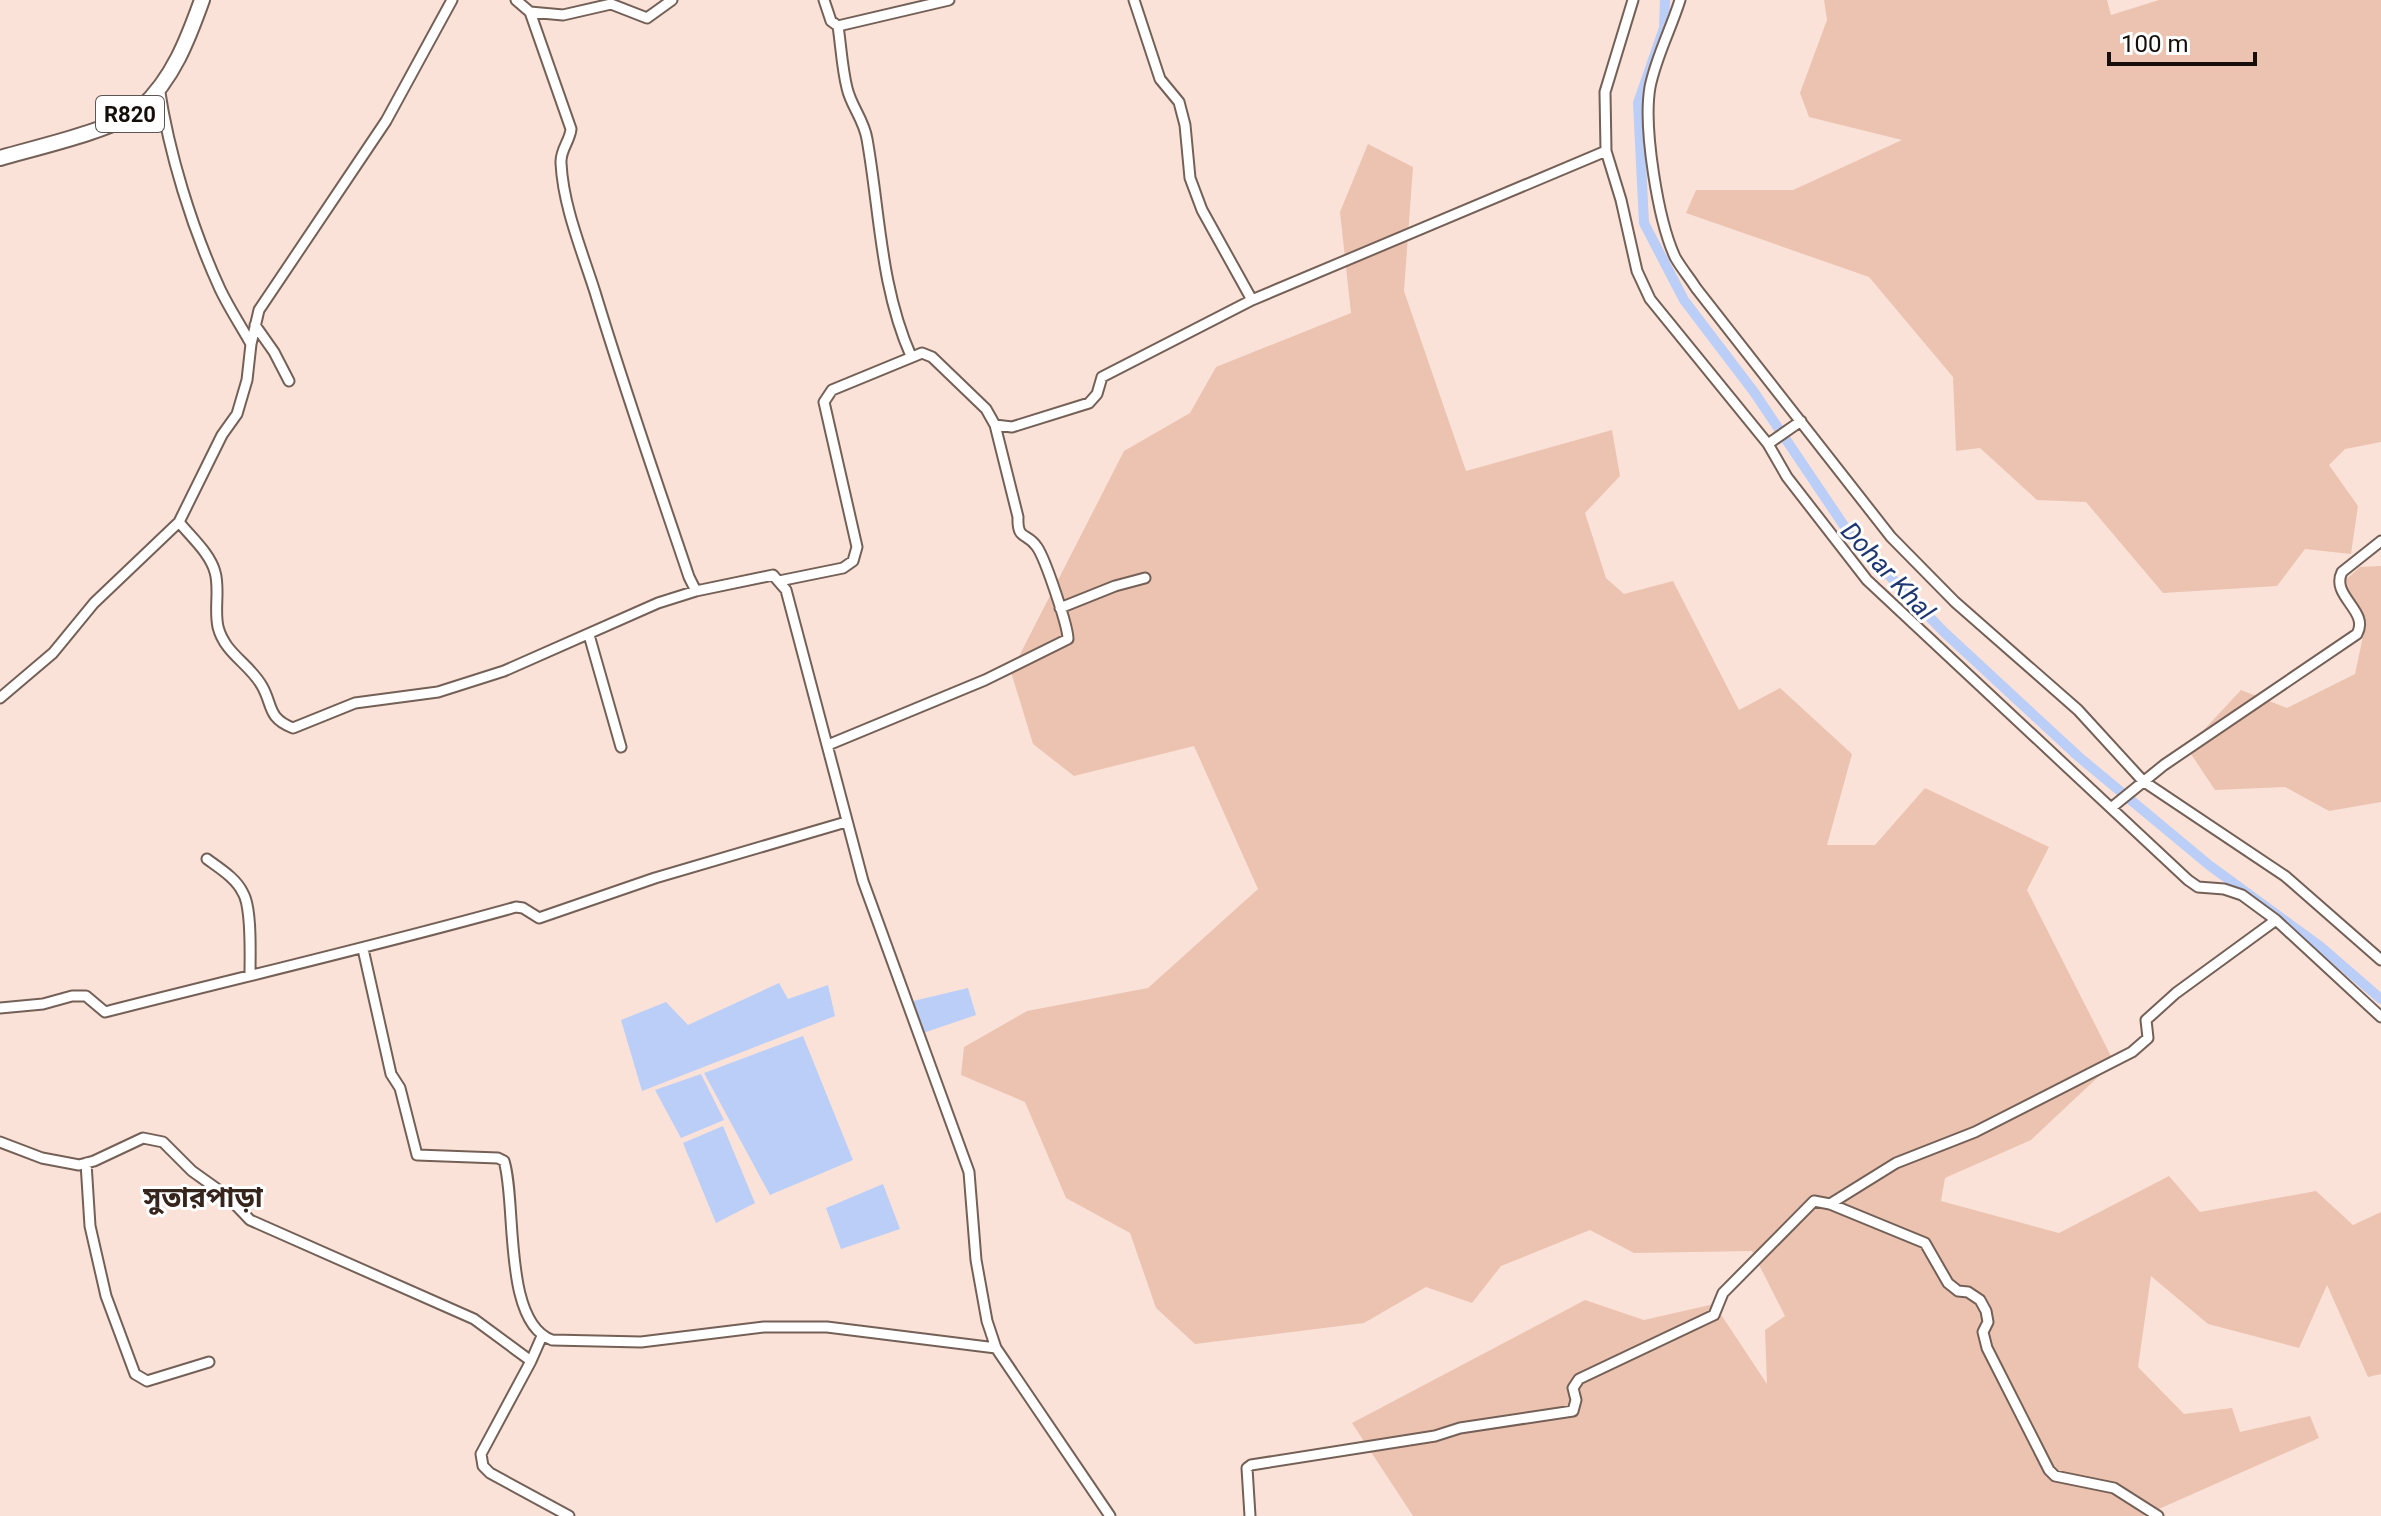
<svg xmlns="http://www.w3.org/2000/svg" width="2381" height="1516" font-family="Roboto,'Noto Sans Bengali',sans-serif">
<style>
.green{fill:#ecc3b0}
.water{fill:#bacef8}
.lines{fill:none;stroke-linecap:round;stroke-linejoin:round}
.canal{stroke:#bacef8;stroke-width:10}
.street-casing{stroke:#746057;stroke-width:13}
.primary-casing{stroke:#746057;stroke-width:18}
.street{stroke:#fff;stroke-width:9}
.primary{stroke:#fff;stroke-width:14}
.labels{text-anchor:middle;stroke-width:6;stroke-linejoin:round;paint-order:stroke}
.shield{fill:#fff;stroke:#5b5654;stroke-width:2}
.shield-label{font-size:22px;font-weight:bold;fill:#150e0a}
.water-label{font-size:26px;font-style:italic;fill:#1e3772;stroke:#fff}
.quarter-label{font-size:28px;font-weight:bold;fill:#36251d;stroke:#fff}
</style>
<rect width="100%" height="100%" fill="#fae2d8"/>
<!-- green -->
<path class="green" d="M1824 0H2107L2111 15 2159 0H2381V442L2345 449 2329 465 2358 506 2351 554 2305 549 2277 586 2163 593 2086 502 2037 500 1980 448 1956 451 1953 377 1869 277 1686 213 1696 190H1793L1902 140 1809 117 1800 93 1827 20Z
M1368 144 1413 167 1404 291 1466 471 1612 430 1620 476 1585 513 1606 578 1624 594 1673 581 1739 710 1780 688 1852 754 1827 845H1875L1925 788 2049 847 2027 890 2114 1062 2031 1140 1945 1178 1941 1201 2059 1233 2169 1176 2200 1212 2316 1191 2353 1225 2381 1212V1374L2368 1377 2327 1285 2299 1348 2208 1324 2151 1276 2138 1367 2184 1414 2232 1408 2240 1432 2310 1416 2319 1438 2143 1516H1413L1352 1423 1585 1300 1644 1320 1714 1304 1767 1384 1765 1330 1785 1316 1752 1251 1634 1253 1590 1230 1501 1266 1472 1303 1426 1287 1364 1323 1195 1344 1156 1308 1130 1233 1066 1198 1025 1102 961 1075 964 1047 1027 1011 1148 988 1258 889 1194 746 1074 776 1033 744 1011 672 1124 451 1190 413 1216 367 1351 313 1340 212Z
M2381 566V802L2329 811 2285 787 2215 790 2187 748 2241 690 2287 708 2355 674 2365 627 2342 583 2360 567Z"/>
<!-- water -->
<path class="water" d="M779 983 788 999 828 985 835 1016 642 1091 621 1020 666 1002 688 1025Z
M968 988 976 1015 923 1033 909 1002Z
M803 1036 853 1160 770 1195 704 1073Z
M701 1074 724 1120 681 1138 655 1090Z
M723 1126 755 1203 716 1223 683 1143Z
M883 1184 900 1229 841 1249 826 1208Z"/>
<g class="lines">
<!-- canal -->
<path class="canal" d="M1665 0 1664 28 1638 103 1644 223 1684 300 1754 392 1851 536 1944 632 2079 757 2209 865 2321 947 2381 999"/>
<defs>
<path id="street" d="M516 0 530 12 571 129C570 141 560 150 561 163 563 206 582 251 595 292 624 388 657 482 689 577L696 591 773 575 786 590 863 881 969 1172 976 1260 987 1321 996 1348 1110 1516
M824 0 831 21 838 26 949 0
M1134 0 1160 79 1179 102 1185 125 1190 178 1202 210 1252 300
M1633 0 1605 92 1606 151 1621 200 1637 271 1650 299 1768 444 1787 477 1867 580 2188 880 2198 887 2224 889 2242 895 2276 920 2381 1017
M1680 0C1671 29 1656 57 1650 87 1643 128 1658 220 1675 257 1681 268 1690 278 1696 288L1891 537 1955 602 2078 710 2143 781 2285 876 2381 960
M530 12 563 15 611 4 647 18 672 0
M838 26C841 46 842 68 847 88 851 106 864 120 867 139 880 212 880 286 911 356
M159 87C169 154 192 228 220 289 229 308 241 326 251 344
M255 325 274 352 289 381
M1768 444 1801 421
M179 522C190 536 210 553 215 572 220 589 214 609 218 627 225 654 249 663 262 686 273 705 267 718 293 728L355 703 438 692 504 671 658 603 696 591
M779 581 843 568 853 561 857 547 824 402 832 390 922 353 932 357 986 409 995 425 1012 427 1089 403 1097 394 1102 377 1252 300 1606 151
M1060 608 1115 586 1145 578
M589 635 621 747
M0 698 53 653 94 603 179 522 222 435 237 414 247 380 251 344 259 310 386 121 452 0
M828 745 985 680 1068 639C1068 626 1045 558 1037 547 1027 532 1017 541 1018 517L995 425
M2111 808 2164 765 2357 634C2370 611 2330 596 2342 572L2381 541
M207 859C219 868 236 878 243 893 252 908 250 955 250 974
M363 949 391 1074 400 1088 417 1155 498 1158 504 1161C517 1202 502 1322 552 1340L641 1342 764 1327H827L996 1348
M0 1008 43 1004 72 996H86L105 1012C242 977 380 945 516 907L523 908 539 918 655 878 846 822
M0 1142 42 1158 79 1165 94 1161 143 1138 163 1142 192 1171 227 1196 250 1220 474 1319 531 1361
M86 1163 90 1226 106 1296 135 1374 147 1381 209 1362
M1830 1204 1925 1243 1948 1283 1958 1291 1968 1292 1980 1300 1986 1311 1988 1322 1983 1332 1987 1348 2049 1470 2055 1476 2114 1488 2158 1516
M542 1336 531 1361 481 1454 483 1466 490 1473 569 1516
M1250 1516 1247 1468 1251 1465 1435 1436 1460 1428 1573 1411 1576 1400 1573 1388 1579 1379 1714 1315 1723 1293 1814 1201 1830 1204 1896 1163 1975 1132 2132 1052 2148 1038 2146 1020 2176 993 2276 920"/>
<path id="primary" d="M0 158C34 148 116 130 141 108 173 79 188 39 202 0"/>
</defs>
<!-- street casing -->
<use href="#street" class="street-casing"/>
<!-- primary casing -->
<use href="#primary" class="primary-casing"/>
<!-- street -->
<use href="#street" class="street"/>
<!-- primary -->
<use href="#primary" class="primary"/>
</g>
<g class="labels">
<!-- shield labels -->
<rect class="shield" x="96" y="96" width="68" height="36" rx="6"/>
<g class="shield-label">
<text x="130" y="122">R820</text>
</g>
<!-- water labels -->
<g class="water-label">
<text transform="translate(1888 571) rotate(47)" y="9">Dohar Khal</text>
</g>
<!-- quarter labels -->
<g class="quarter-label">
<text x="203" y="1207">সুতারপাড়া</text>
</g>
</g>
<!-- scale -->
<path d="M2109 52v12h146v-12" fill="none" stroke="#150e0a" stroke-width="4"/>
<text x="2121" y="52" font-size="24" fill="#150e0a" stroke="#ffffff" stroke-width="6" paint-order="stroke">100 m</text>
</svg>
